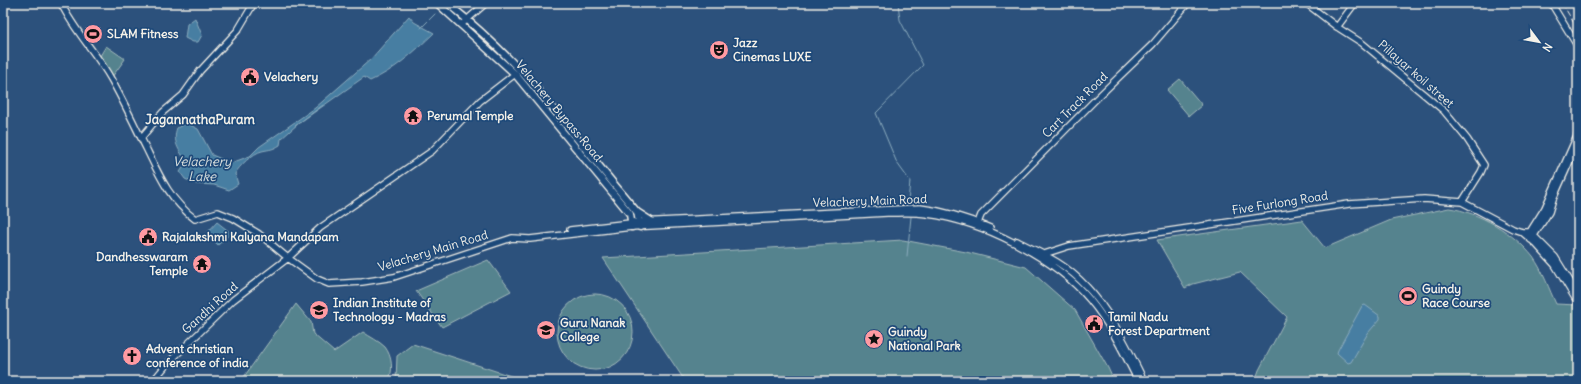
<svg xmlns="http://www.w3.org/2000/svg" width="1581" height="384" font-family="Delius,sans-serif">
<style>
.green{fill:#54838e;stroke:#a4babb}
.water{fill:#467ea2;stroke:#8cacbe}
.lines{fill:none;stroke-linecap:round;stroke-linejoin:round}
.stream{stroke:#8cacbe;stroke-width:1}
.secondary-casing{stroke:#f4f1e8;stroke-width:8}
.primary-casing{stroke:#f4f1e8;stroke-width:9}
.secondary{stroke:#1f4a7a;stroke-width:5.5}
.primary{stroke:#1f4a7a;stroke-width:6}
.rail{stroke:#f4f1e8;stroke-width:1;stroke-dasharray:6 3;stroke-linecap:butt}
.labels{text-anchor:middle;stroke-width:3.5;stroke-linejoin:round;paint-order:stroke}
.poi-label{font-size:12px;font-weight:bold;fill:#f4f1e8;stroke:#1f4a7a;text-anchor:start}
.street-label{font-size:12px;fill:#f4f1e8;stroke:#1f4a7a}
.neighbourhood-label{font-size:13px;font-weight:bold;fill:#f4f1e8;stroke:#1f4a7a}
.water-label{font-size:13px;font-style:italic;fill:#dae0de;stroke:#1f4a7a}
</style>
<rect width="100%" height="100%" fill="#2c517c"/>
<filter id="ink" filterUnits="userSpaceOnUse"><feTurbulence type="fractalNoise" baseFrequency=".025" numOctaves="2"/><feDisplacementMap in="SourceGraphic" scale="8" xChannelSelector="R" yChannelSelector="G"/><feConvolveMatrix kernelMatrix="1 2 1 2 8 2 1 2 1" color-interpolation-filters="sRGB"/></filter>
<g filter="url(#ink)">
<!-- green -->
<path class="green" d="M106 46 125 59 112 77 100 56Z
M1180 79 1202 105 1189 116 1167 90Z
M1449 208C1479 212 1514 233 1533 257 1543 271 1549 289 1556 304L1577 305 1578 307V381H1255L1259 370 1287 317 1240 272 1193 284 1185 288 1157 240 1302 220 1325 248 1391 220Z
M903 240 966 252 1026 267 1075 310 1108 368 1114 381H685L603 258Z
M488 260 511 291 442 327 416 291Z
M557 332a38 38 0 1 1 76 0a38 38 0 1 1-76 0Z
M296 304 311 322 313 334 334 352 363 332C370 337 379 341 385 347 392 356 394 371 388 381H241Z
M413 344 526 381H396L397 356Z"/>
<!-- water -->
<path class="water" d="M409 16 414 22 434 33C414 52 395 70 370 81L364 77 299 123 281 139 280 145C272 150 271 149 262 151 253 153 239 166 235 174L238 184 229 190 214 185 196 184 185 179 180 172 187 162C179 151 172 141 177 128L186 123 198 129 212 155 231 163 250 156 259 147 315 108 371 59Z
M195 18 202 35 198 42H193L185 38 187 24Z
M217 222 231 233 218 245 207 233Z
M1365 305 1380 316V319L1368 333 1351 362 1348 363 1337 353 1338 350 1362 306Z"/>
<g class="lines">
<!-- stream -->
<path class="stream" d="M898 3 900 20 923 65 876 113 897 163 910 181 908 203
M421 28 435 14
M295 126 323 105
M907 256 911 217"/>
<defs>
<path id="secondary" d="M61 3C74 31 96 52 111 79 124 102 135 126 147 150 160 177 170 200 195 219L218 212 233 218 259 234 288 258 317 279 329 284 362 282 394 277 512 238 530 239 632 227 887 213C900 213 914 212 927 214 982 221 1054 257 1090 300 1110 324 1124 353 1138 381
M1306 3 1337 27 1362 43 1444 111 1467 139 1484 165 1481 172 1462 202
M1551 3 1578 47
M461 25 486 3
M1337 27 1355 3
M141 138 163 112 183 95 200 71 238 30 254 3
M1544 210 1578 134
M978 223 981 215 1094 101 1153 44 1188 3
M570 230 639 222 920 208C945 211 967 218 990 228
M1522 232 1536 244 1555 265 1578 303
M1532 234 1555 257 1578 294
M1528 235 1545 208
M1531 240 1549 212 1553 199 1578 143
M1017 241C1028 247 1040 252 1050 258 1097 283 1122 335 1144 381
M1041 255 1069 246 1349 204 1424 199 1462 202 1513 229 1522 232H1530
M153 381 168 363 233 300 288 258 320 228 432 151 480 101 515 74"/>
<path id="primary" d="M437 3 515 74 630 214 632 227
M447 3C481 30 513 61 541 94 573 133 604 173 637 212L651 221
M637 212 640 227"/>
</defs>
<!-- secondary casing -->
<use href="#secondary" class="secondary-casing"/>
<!-- primary casing -->
<use href="#primary" class="primary-casing"/>
<!-- secondary -->
<use href="#secondary" class="secondary"/>
<!-- primary -->
<use href="#primary" class="primary"/>
<!-- rail -->
<path class="rail" d="M1562 3 1578 30
M1572 3 1578 13"/>
</g>
</g>
<!-- icons -->
<defs>
<symbol id="stadium-disc" viewBox="-11 -11 22 22"><circle r="9.5" fill="#ff9aa2" stroke="#1f4a7a"/><path d="M0-5a6.5 5 0 1 0 0 10a6.5 5 0 1 0 0-10ZM-3.5-1.8h7v3.6h-7Z" fill="#111"/></symbol>
<symbol id="theatre-disc" viewBox="-11 -11 22 22"><circle r="9.5" fill="#ff9aa2" stroke="#1f4a7a"/><path d="M-5-5.5Q0-4 5-5.5V0Q5 5 0 6Q-5 5-5 0ZM-3.3-2.5H-1v1.5H-3.3ZM1-2.5H3.3v1.5H1ZM-2.8 1Q0 5.5 2.8 1Z" fill="#111"/></symbol>
<symbol id="civic-disc" viewBox="-11 -11 22 22"><circle r="9.5" fill="#ff9aa2" stroke="#1f4a7a"/><path d="M-.6-6.5H3V-4.5H.6V-3L4-1V1h2V6H-6V1h2V-1L-.6-3ZM-1.2 2.5V6h2.4V2.5Z" fill="#111"/></symbol>
<symbol id="temple-disc" viewBox="-11 -11 22 22"><circle r="9.5" fill="#ff9aa2" stroke="#1f4a7a"/><path d="M0-6L5-2H3V0L6.5 2.5H4V6H1.5V3h-3V6H-4V2.5H-6.5L-3 0V-2H-5Z" fill="#111"/></symbol>
<symbol id="university-disc" viewBox="-11 -11 22 22"><circle r="9.5" fill="#ff9aa2" stroke="#1f4a7a"/><path d="M0-5L7-2L0 1L-7-2ZM-4 1L0 2.5L4 1V4Q0 6-4 4Z" fill="#111"/></symbol>
<symbol id="sight-disc" viewBox="-11 -11 22 22"><circle r="9.5" fill="#ff9aa2" stroke="#1f4a7a"/><path d="M0-6L1.8-2.2L6-1.7L2.9 1.2L3.7 5.4L0 3.3L-3.7 5.4L-2.9 1.2L-6-1.7L-1.8-2.2Z" fill="#111"/></symbol>
<symbol id="church-disc" viewBox="-11 -11 22 22"><circle r="9.5" fill="#ff9aa2" stroke="#1f4a7a"/><path d="M-1.2-6h2.4v3.5h3.3v2.4h-3.3V6h-2.4V-.1h-3.3v-2.4h3.3Z" fill="#111"/></symbol>
</defs>
<g fill-rule="evenodd">
<use href="#stadium-disc" x="82" y="23" width="22" height="22"/>
<use href="#theatre-disc" x="708" y="39" width="22" height="22"/>
<use href="#civic-disc" x="239" y="66" width="22" height="22"/>
<use href="#temple-disc" x="402" y="105" width="22" height="22"/>
<use href="#civic-disc" x="137" y="226" width="22" height="22"/>
<use href="#temple-disc" x="191" y="253" width="22" height="22"/>
<use href="#stadium-disc" x="1397" y="285" width="22" height="22"/>
<use href="#university-disc" x="308" y="299" width="22" height="22"/>
<use href="#civic-disc" x="1083" y="313" width="22" height="22"/>
<use href="#university-disc" x="535" y="319" width="22" height="22"/>
<use href="#sight-disc" x="863" y="328" width="22" height="22"/>
<use href="#church-disc" x="121" y="345" width="22" height="22"/>
</g>
<g class="labels">
<!-- poi labels -->
<g class="poi-label">
<text x="107" y="38">SLAM Fitness</text>
<text x="733" y="47">Jazz<tspan x="733" dy="14">Cinemas LUXE</tspan></text>
<text x="264" y="81">Velachery</text>
<text x="427" y="120">Perumal Temple</text>
<text x="162" y="241">Rajalakshmi Kalyana Mandapam</text>
<text x="188" y="261" text-anchor="end">Dandhesswaram<tspan x="188" dy="14">Temple</tspan></text>
<text x="1422" y="293">Guindy<tspan x="1422" dy="14">Race Course</tspan></text>
<text x="333" y="307">Indian Institute of<tspan x="333" dy="14">Technology - Madras</tspan></text>
<text x="1108" y="321">Tamil Nadu<tspan x="1108" dy="14">Forest Department</tspan></text>
<text x="560" y="327">Guru Nanak<tspan x="560" dy="14">College</tspan></text>
<text x="888" y="336">Guindy<tspan x="888" dy="14">National Park</tspan></text>
<text x="146" y="353">Advent christian<tspan x="146" dy="14">conference of india</tspan></text>
</g>
<!-- street labels -->
<g class="street-label">
<text transform="translate(1416 74) rotate(41)" y="4">Pillayar koil street</text>
<text transform="translate(1075 105) rotate(-45)" y="4">Cart Track Road</text>
<text transform="translate(559 111) rotate(50)" y="4">Velachery Bypass Road</text>
<text transform="translate(870 201) rotate(-2)" y="4">Velachery Main Road</text>
<text transform="translate(1280 203) rotate(-9)" y="4">Five Furlong Road</text>
<text transform="translate(433 251) rotate(-17)" y="4">Velachery Main Road</text>
<text transform="translate(210 308) rotate(-42)" y="4">Gandhi Road</text>
</g>
<!-- neighbourhood labels -->
<g class="neighbourhood-label">
<text x="200" y="124">JagannathaPuram</text>
</g>
<!-- water labels -->
<g class="water-label">
<text x="202" y="166">Velachery<tspan x="202" dy="15">Lake</tspan></text>
</g>
</g>
<!-- margin -->
<rect width="1581" height="384" fill="none" stroke="#1f4a7a" stroke-width="16"/>
<rect x="8" y="8" width="1565" height="368" fill="none" stroke="#f4f1e8" stroke-width="1.5" filter="url(#ink)"/>
<!-- north arrow -->
<g transform="translate(1539 42) rotate(122)" stroke="#1f4a7a" stroke-width="3" paint-order="stroke">
<path d="M0-3L7 15L0 10L-7 15Z" fill="#f4f1e8"/>
<text y="-6" font-size="11" font-weight="bold" text-anchor="middle" fill="#f4f1e8">N</text>
</g>
</svg>
